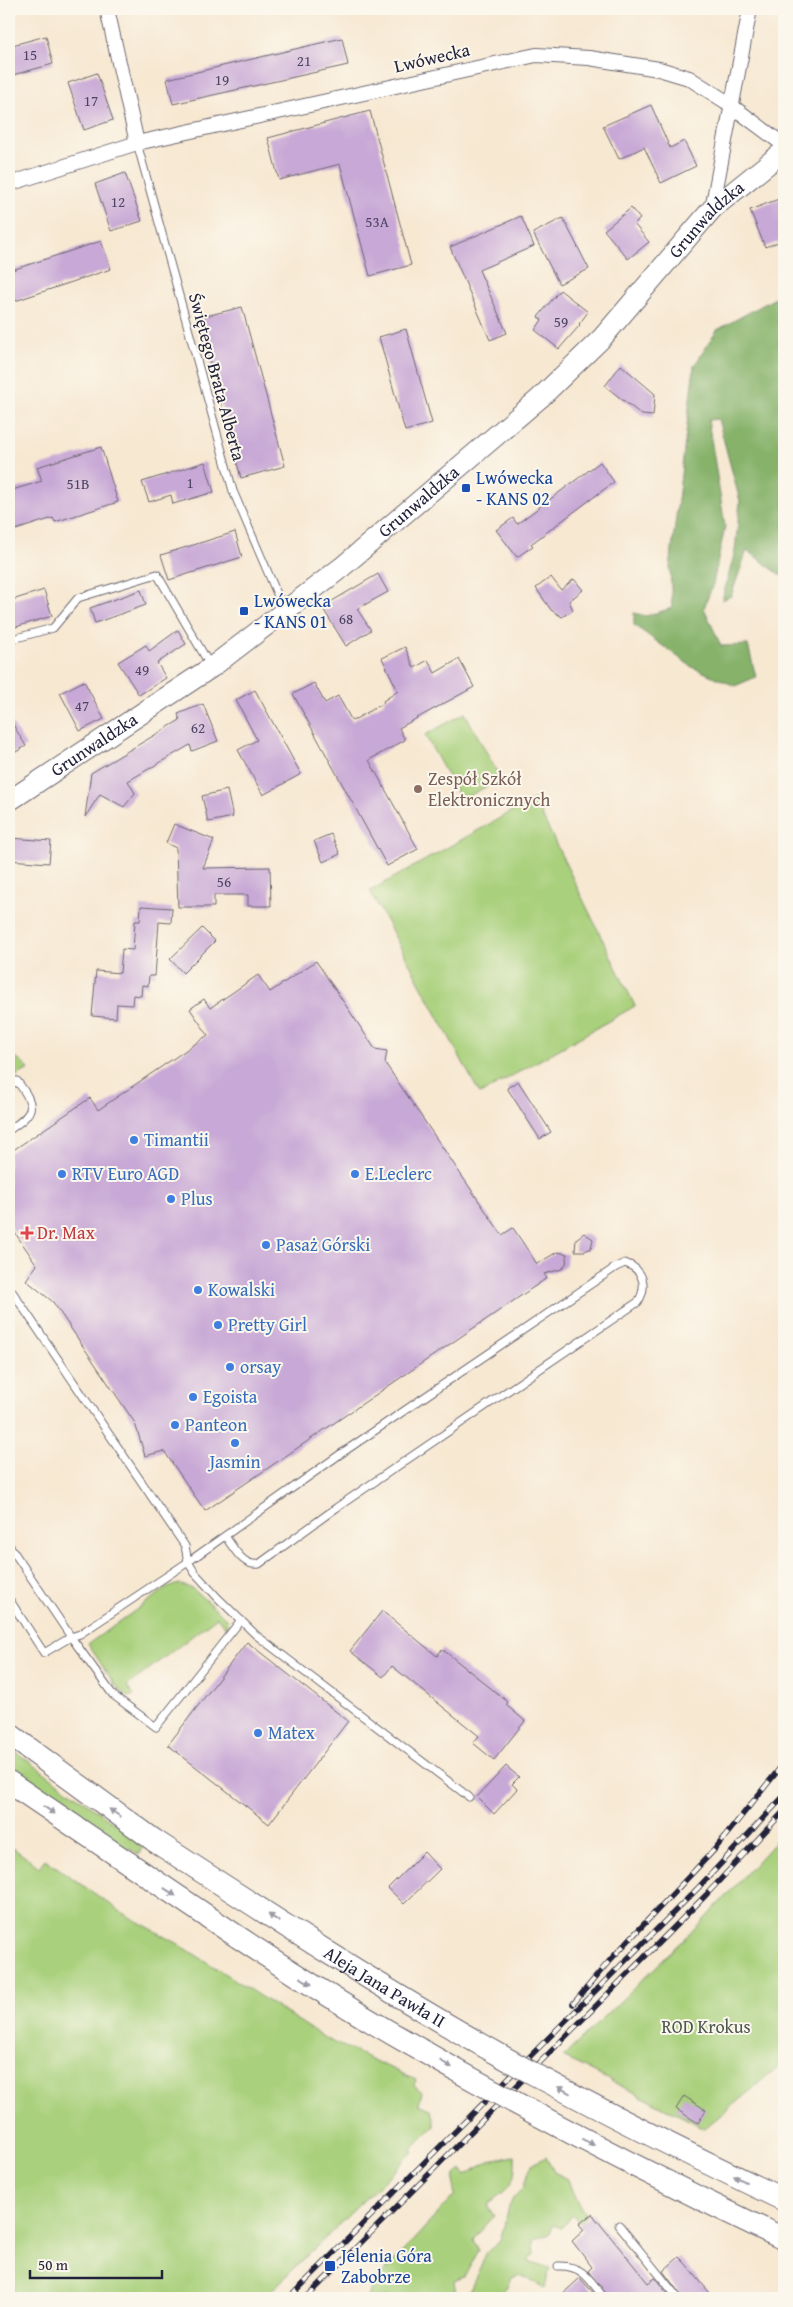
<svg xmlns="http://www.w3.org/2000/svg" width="793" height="2307" font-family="'Gentium Book Plus',serif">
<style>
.green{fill:#a9d07b;stroke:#66795b}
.forest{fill:#86b26b;stroke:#546a53}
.building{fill:#c8a8d6}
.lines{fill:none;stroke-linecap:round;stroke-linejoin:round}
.lane-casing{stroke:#6d6770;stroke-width:9}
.street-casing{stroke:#6d6770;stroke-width:16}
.secondary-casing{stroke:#6d6770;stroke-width:22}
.primary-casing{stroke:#6d6770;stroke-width:24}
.lane{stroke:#fff;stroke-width:7}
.street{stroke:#fff;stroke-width:14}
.secondary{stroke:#fff;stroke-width:20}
.primary{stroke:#fff;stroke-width:22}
.rail-casing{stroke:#22223b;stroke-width:5.5}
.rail{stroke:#fbf7ec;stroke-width:4;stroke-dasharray:11;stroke-linecap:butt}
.primary-bridge-casing{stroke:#6d6770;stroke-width:24;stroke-linecap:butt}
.primary-bridge{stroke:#fff;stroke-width:22}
.oneway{fill:#9c9ca7}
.transit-dot{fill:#1a4fb4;stroke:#fbf7ec;stroke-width:2}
.education-dot{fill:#8d6e63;stroke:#fbf7ec;stroke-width:2}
.shop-dot{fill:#3f7fe0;stroke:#fbf7ec;stroke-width:2}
.health-dot{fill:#e0444e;stroke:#fbf7ec;stroke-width:2}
.labels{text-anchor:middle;stroke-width:4;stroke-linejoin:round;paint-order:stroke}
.number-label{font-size:15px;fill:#4c4462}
.street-label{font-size:18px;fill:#22223b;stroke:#fbf7ec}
.transit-label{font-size:18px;fill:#164399;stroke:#fbf7ec;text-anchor:start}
.education-label{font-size:18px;fill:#785e54;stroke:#fbf7ec;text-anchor:start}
.shop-label{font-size:18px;fill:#366cbe;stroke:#fbf7ec;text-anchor:start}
.health-label{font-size:18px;fill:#be3a42;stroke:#fbf7ec;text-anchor:start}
.park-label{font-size:18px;fill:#4a564e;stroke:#fbf7ec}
</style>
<rect width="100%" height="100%" fill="#fbf7ec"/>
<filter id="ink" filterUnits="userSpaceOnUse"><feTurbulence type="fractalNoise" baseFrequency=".02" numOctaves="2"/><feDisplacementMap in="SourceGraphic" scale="10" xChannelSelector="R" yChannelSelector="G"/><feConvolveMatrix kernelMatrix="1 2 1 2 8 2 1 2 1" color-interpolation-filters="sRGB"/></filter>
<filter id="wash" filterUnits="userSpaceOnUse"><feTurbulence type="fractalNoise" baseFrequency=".0096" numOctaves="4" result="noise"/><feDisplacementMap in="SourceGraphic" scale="20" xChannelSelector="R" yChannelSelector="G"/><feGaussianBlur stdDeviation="1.12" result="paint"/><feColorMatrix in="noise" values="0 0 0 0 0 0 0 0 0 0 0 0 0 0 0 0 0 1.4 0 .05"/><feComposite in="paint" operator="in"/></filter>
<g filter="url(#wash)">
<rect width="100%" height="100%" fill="#f7e8d2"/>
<!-- green -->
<path class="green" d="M465 713 501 779 461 800 425 735Z
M534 799 635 1006 480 1094 370 891Z
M9 1052 29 1069 9 1080Z
M179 1584 193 1589 226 1618 227 1624 225 1627 217 1617 127 1686 134 1695 128 1697 115 1685 88 1644 167 1588Z
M9 1747 138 1840 136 1843 143 1847 138 1854 129 1848 127 1851 9 1770Z
M784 1832V2063L705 2128 563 2057 700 1924Z
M9 1845 39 1867 45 1859 124 1914 177 1943 325 2038 416 2080 414 2085 422 2092 419 2104 431 2109 434 2117V2126L411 2149 413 2152 264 2298H9Z
M515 2156C516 2187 509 2187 487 2205L494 2216 473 2240 479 2250 464 2277 454 2281 456 2294 453 2298H368L372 2285 454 2196 455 2175 462 2169 465 2175 490 2161Z
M546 2157 554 2172 568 2179 572 2192 586 2216 579 2222 573 2215 561 2228 553 2224 550 2234 533 2240 534 2254 528 2261 550 2268 545 2288 519 2275 511 2278 506 2288 494 2298H466L487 2252 500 2241 509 2207 514 2197 523 2188 532 2164Z"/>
<!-- forest -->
<path class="forest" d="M784 291V578L747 550 731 596 722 600 735 551 740 501 718 419 708 420 725 526 713 584 704 608 721 646 748 645 756 677 735 686 692 667 634 625V613L646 616 672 608 670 567 694 366 717 330 779 296Z"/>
<g id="blocks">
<!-- building -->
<path class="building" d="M46 36 53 64 9 76V46Z
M342 38 348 65 173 104 167 79Z
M97 73 113 120 84 130 68 83Z
M651 105 670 148 684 141 696 166 661 183 644 147 619 159 603 126Z
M370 111 411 265 370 276 340 164 279 180 268 138Z
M125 173 142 221 111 231 95 184Z
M784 197V240L765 247 750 210Z
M631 208 640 219 634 224 649 242 628 259 604 230Z
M521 216 534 246 479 270 507 333 490 340 450 247Z
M563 218 589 269 559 284 533 233Z
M101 241 111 269 9 303V271Z
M560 290 588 312 579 324 580 325 559 349 535 330 542 320 538 317Z
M242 307 285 466 241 478 198 318Z
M406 329 432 423 405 431 379 337Z
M621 365 655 394 653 416 642 415 605 386Z
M101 447 118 502 55 522 53 518 9 532V491L42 481 37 467Z
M205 462 214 492 173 504 171 495 149 502 142 482Z
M600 462 614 482 531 544 533 546 517 557 496 530 513 518 517 524Z
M235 532 242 557 169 580 161 555Z
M378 574 388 592 357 609 371 630 346 646 322 607Z
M551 577 561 590 574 579 583 590 569 601 573 610 562 617 551 610 536 588Z
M44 590 52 616 9 629V601Z
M141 590 146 605 95 623 90 608Z
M178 630 186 644 157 663 166 678 139 695 118 662 146 645 149 651Z
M405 647 414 668 428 660 435 673 459 659 474 687 399 728 405 740 369 760 418 849 387 866 293 694 314 683 325 703 338 696 352 721 384 703 383 701 398 691 382 658Z
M84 681 104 719 80 731 60 693Z
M255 690 301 774 263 795 238 750 257 740 236 700Z
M203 704 218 741 192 751 190 745 128 781 135 793 124 807 100 794 85 817 91 773 180 720 178 714Z
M9 718 26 746 9 756Z
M227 790 233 817 208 822 202 796Z
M174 824 214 840 203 868 270 867 271 906H248V895H214V907H178L176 848 166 843Z
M331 834 340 854 323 862 314 841Z
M10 838 51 841 49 863 9 860Z
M141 906 172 908 171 923 159 922 155 976H149L148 986 142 985 141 996 133 995 132 1005 117 1004 116 1018 92 1016 96 971 120 973 122 949 133 950 135 921H140Z
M202 928 215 941 183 973 170 959Z
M316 961 375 1049 387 1051 385 1063 502 1235 513 1228 537 1264 557 1252 567 1254 566 1264 562 1269 544 1274 547 1278 205 1511 164 1451 145 1456 135 1423 53 1302 26 1280 37 1265 9 1224V1153L90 1098 98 1110 208 1035 190 1009 204 999 210 1008 258 975 270 992Z
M518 1081 551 1132 540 1139 507 1088Z
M584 1233 593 1239 591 1248 585 1251H575L576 1239Z
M382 1611 437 1656 442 1649 508 1702 506 1705 525 1721 494 1760 473 1743 479 1736 392 1666 383 1677 350 1651Z
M247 1642 348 1721 269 1824 168 1745Z
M506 1766 519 1777 512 1784 517 1789 494 1814 477 1797Z
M424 1852 440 1869 404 1904 388 1888Z
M684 2096 706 2110 698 2123 676 2109Z
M592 2214 648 2283 655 2278 671 2298H609L588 2271 592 2267 572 2241 584 2230 579 2224Z
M679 2257 685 2263 714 2298H683L663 2271Z
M580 2278 598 2298H558Z"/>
</g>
</g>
<g filter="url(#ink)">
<use href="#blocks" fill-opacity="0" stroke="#6d6770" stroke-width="1"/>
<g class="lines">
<defs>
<path id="lane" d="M137 143 233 491 284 610
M9 640 53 628 78 598 157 574 211 667
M9 1086 17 1081C37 1107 35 1112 9 1130
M9 1287 185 1546 188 1562 195 1573 218 1598 256 1635 469 1797
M9 1545 71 1637 80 1634 188 1562 339 1455 616 1267 625 1263C643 1269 648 1286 638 1302L336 1508 259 1564C243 1567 234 1548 225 1536
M9 1599 44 1653 71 1637 113 1695 156 1727 241 1620
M619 2225 678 2298
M558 2266C583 2265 590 2280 604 2298"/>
<path id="street" d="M107 9 137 143
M9 184 137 143 536 55 589 58 659 69 689 78 725 101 784 145
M712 209 750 9"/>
<g id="secondary">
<path id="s1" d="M9 801 212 667 342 567 540 398 602 338 712 209 784 151"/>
</g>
<path id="primary" d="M9 1734 155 1841
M9 1782 130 1864"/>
</defs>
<!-- lane casing -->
<use href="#lane" class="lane-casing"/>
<!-- street casing -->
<use href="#street" class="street-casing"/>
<!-- secondary casing -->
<use href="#secondary" class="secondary-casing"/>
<!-- primary casing -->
<use href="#primary" class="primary-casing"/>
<!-- lane -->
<use href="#lane" class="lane"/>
<!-- street -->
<use href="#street" class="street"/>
<!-- secondary -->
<use href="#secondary" class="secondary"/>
<!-- primary -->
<use href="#primary" class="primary"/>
<defs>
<path id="rail" d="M573 2004 611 1959 715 1849 784 1763
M289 2298 699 1887 784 1796
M306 2298 706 1895 784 1811"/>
</defs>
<!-- rail casing -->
<use href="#rail" class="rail-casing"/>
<!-- rail -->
<use href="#rail" class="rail"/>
<defs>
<g id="primary-bridge">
<path id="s2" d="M155 1841C270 1916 385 1991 505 2058 596 2109 690 2155 784 2200"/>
<path d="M130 1864C218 1924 306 1984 398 2037 524 2110 653 2177 784 2239"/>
</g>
</defs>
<!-- primary-bridge casing -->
<use href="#primary-bridge" class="primary-bridge-casing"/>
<!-- primary-bridge -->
<use href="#primary-bridge" class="primary-bridge"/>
</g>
<!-- one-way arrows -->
<defs><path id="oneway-solid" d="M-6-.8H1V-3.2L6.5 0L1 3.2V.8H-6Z" transform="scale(1.25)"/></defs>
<g class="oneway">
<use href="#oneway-solid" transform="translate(49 1810) rotate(34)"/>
<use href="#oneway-solid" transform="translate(115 1813) rotate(-145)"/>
<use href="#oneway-solid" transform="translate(170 1892) rotate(34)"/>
<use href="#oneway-solid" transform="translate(274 1918) rotate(-147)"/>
<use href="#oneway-solid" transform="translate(306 1981) rotate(32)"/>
<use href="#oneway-solid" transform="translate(446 2064) rotate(30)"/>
<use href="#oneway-solid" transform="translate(564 2090) rotate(-152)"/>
<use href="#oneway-solid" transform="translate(588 2142) rotate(27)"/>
<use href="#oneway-solid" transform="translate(740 2179) rotate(-154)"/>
</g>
</g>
<!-- markers -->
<g class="transit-dot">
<rect x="461" y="483" width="10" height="10" rx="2.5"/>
<rect x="239" y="606" width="10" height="10" rx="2.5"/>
<rect x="324" y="2260" width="12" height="12" rx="2.5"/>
</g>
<circle class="education-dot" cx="418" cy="789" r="5"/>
<g class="shop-dot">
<circle cx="134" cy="1140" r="5"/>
<circle cx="62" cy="1174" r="5"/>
<circle cx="355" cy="1174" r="5"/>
<circle cx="171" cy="1199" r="5"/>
<circle cx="266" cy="1245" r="5"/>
<circle cx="198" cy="1290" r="5"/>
<circle cx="218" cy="1325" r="5"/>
<circle cx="230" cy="1367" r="5"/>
<circle cx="193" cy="1397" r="5"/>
<circle cx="175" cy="1425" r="5"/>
<circle cx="235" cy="1443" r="5"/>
<circle cx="258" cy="1733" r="5"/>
</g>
<path class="health-dot" d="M24.5 1225.5h5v5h5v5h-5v5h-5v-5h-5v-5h5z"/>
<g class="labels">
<!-- number labels -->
<g class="number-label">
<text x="30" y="60">15</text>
<text x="304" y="66">21</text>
<text x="222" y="85">19</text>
<text x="91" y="106">17</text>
<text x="118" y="207">12</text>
<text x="377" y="227">53A</text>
<text x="561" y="327">59</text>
<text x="190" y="488">1</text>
<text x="78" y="489">51B</text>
<text x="346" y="624">68</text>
<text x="142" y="675">49</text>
<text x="82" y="711">47</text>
<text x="198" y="733">62</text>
<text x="224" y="887">56</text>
</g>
<!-- street labels -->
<g class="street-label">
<text transform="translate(432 58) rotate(-13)" y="6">Lwówecka</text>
<text dy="6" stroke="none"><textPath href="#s1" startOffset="912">Grunwaldzka</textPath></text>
<text transform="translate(217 377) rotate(75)" y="6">Świętego Brata Alberta</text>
<text dy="6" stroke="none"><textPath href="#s1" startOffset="508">Grunwaldzka</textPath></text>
<text dy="6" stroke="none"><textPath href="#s1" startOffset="102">Grunwaldzka</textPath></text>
<text dy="6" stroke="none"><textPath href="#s2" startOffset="272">Aleja Jana Pawła II</textPath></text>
</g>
<!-- transit labels -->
<g class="transit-label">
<text x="476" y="484">Lwówecka<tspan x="476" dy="21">- KANS 02</tspan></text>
<text x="254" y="607">Lwówecka<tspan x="254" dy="21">- KANS 01</tspan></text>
<text x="341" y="2262">Jelenia Góra<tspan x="341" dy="21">Zabobrze</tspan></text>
</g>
<!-- education labels -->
<g class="education-label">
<text x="428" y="785">Zespół Szkół<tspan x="428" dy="21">Elektronicznych</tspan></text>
</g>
<!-- shop labels -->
<g class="shop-label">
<text x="144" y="1146">Timantii</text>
<text x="72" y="1180">RTV Euro AGD</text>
<text x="365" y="1180">E.Leclerc</text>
<text x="181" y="1205">Plus</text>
<text x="276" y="1251">Pasaż Górski</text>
<text x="208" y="1296">Kowalski</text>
<text x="228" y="1331">Pretty Girl</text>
<text x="240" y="1373">orsay</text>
<text x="203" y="1403">Egoista</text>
<text x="185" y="1431">Panteon</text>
<text x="235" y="1468" text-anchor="middle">Jasmin</text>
<text x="268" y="1739">Matex</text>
</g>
<!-- health labels -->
<g class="health-label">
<text x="37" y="1239">Dr. Max</text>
</g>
<!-- park labels -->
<g class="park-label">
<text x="706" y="2033">ROD Krokus</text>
</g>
</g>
<!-- margin -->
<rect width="793" height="2307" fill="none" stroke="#fbf7ec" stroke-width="30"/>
<!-- scale -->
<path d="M30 2270v8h132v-8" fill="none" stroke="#22223b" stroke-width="2.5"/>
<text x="38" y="2270" font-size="15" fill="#22223b" stroke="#fbf7ec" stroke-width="4" paint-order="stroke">50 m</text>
</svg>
